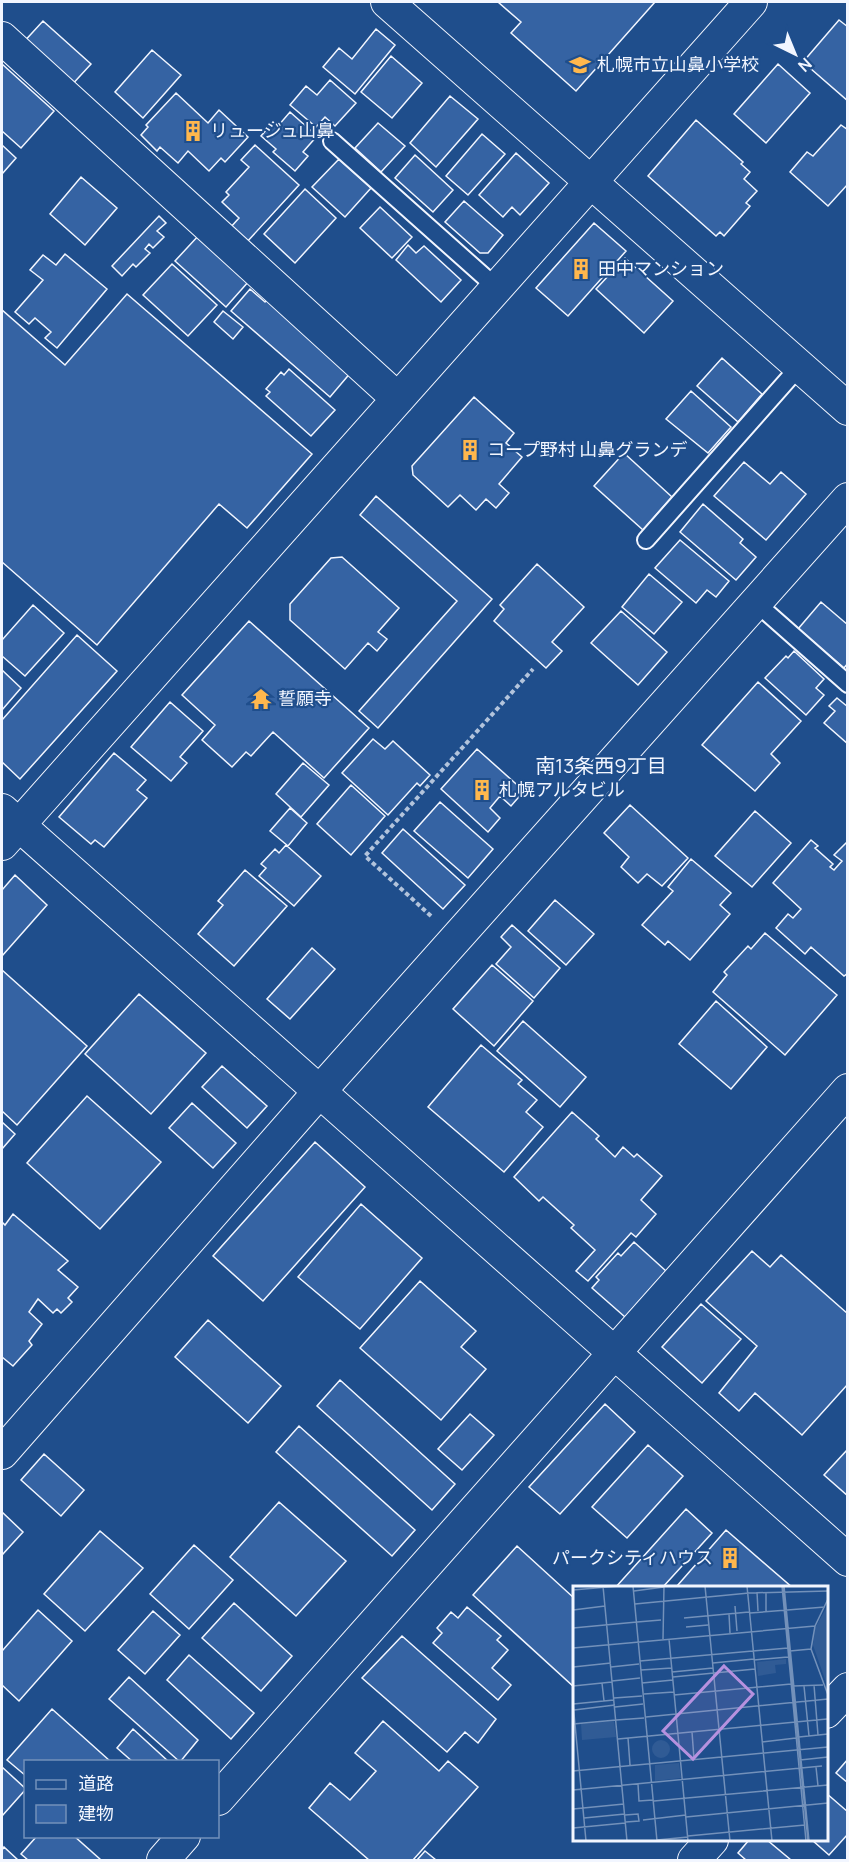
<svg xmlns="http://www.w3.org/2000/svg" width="849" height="1862" font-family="Manrope,'Noto Sans JP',sans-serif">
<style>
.building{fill:#3563a3;stroke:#f2f6ff;stroke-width:1.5}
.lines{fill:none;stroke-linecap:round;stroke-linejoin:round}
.lane-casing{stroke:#f2f6ff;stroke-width:20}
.street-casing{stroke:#f2f6ff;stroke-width:34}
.path{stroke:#b3c4dc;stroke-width:4;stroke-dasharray:4.5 3;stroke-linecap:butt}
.lane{stroke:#1f4e8c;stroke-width:16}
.street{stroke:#1f4e8c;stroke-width:32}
.labels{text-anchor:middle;stroke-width:4.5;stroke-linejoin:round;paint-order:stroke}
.poi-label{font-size:18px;fill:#f2f6ff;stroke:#1f4e8c;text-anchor:start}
.neighbourhood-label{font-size:20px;fill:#f2f6ff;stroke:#1f4e8c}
.inset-road{fill:none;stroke:#7391ba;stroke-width:1.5}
.view{fill:#b691df;fill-opacity:0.15;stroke:#b691df;stroke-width:3}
.inset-edge{fill:none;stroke:#f2f6ff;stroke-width:3}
</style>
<rect width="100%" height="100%" fill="#1f4e8c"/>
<!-- building -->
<path class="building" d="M498 2H655L576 91 511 33 521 22Z
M839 20 848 27V101L803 62Z
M43 21 91 64 69 88 21 45Z
M376 29 395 45 355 94 323 67 339 48 352 59Z
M152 50 181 75 143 118 115 92Z
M391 56 422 83 392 118 361 92Z
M2 64 54 111 21 148 2 131Z
M778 64 810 93 766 143 734 114Z
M330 80 356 103 335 126 325 117 316 127 290 105 306 86 317 95Z
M176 93 208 123 219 110 248 137 225 162 221 158 209 171 188 151 178 163 160 147 157 151 141 135 148 127 146 125Z
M450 96 478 119 436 167 410 143Z
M290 112 317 136 303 152 308 156 295 171 273 152 276 149 261 136 273 122 278 126Z
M696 120 743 162 741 164 750 172 744 179 757 191 746 203 750 206 724 236 720 232 716 236 648 176Z
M378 123 405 146 381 172 355 148Z
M841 125 848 130V184L828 206 790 172 807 152 813 156Z
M482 134 505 154 468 195 446 176Z
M2 145 16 158 2 174Z
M255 145 299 185 246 243 230 228 239 218 222 202 229 195 226 192 249 167 241 160Z
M516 153 549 183 520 215 512 207 503 217 479 195Z
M415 155 453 190 433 212 395 178Z
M339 159 371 188 345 217 312 187Z
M81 177 117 208 85 245 50 214Z
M305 189 336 218 295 263 264 234Z
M464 201 503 235 488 253H480L445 222Z
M380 207 412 237 392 258 360 228Z
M159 216 166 223 157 231 164 237 153 248 149 244 145 249 150 253 136 267 133 264 122 276 112 266Z
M594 223 626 251 568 316 536 288Z
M199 235 249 281 226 307 175 261Z
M408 245 416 253 424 246 461 280 441 302 396 260Z
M65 254 107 289 57 348 45 338 51 332 35 318 29 324 15 312 43 280 30 270 43 255 56 265Z
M625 258 673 301 644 333 596 289Z
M172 264 217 305 188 336 143 295Z
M250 289 265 302 268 298 352 371 330 397 231 311Z
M127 294 312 454 247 528 219 504 97 645 2 562V310L65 365Z
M223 311 243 327 233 339 214 322Z
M722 358 762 394 738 422 697 386Z
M289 369 335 410 311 436 266 396 270 392 266 389 281 372 284 375Z
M691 391 731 427 708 453 666 419Z
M474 397 514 433 506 443 522 457 499 484 509 493 496 508 486 499 476 510 460 495 448 507 413 475 412 466Z
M624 453 672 497 643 530 594 486Z
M744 462 770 484 781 472 806 494 766 540 714 496Z
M376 496 492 599 378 728 359 711 457 601 360 515Z
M703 504 743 539 740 543 756 557 736 580 680 532Z
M680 540 729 581 716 597 707 590 696 603 655 568Z
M342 557 399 608 378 632 387 639 377 651 368 643 345 669 290 620V604L331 558Z
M537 564 584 607 552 642 562 651 546 668 494 621 504 609 500 605Z
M649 574 682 602 654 634 622 607Z
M821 602 848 625V663L844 668 798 629Z
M33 605 64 633 25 676 2 656V640Z
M621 611 667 652 638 685 591 643Z
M249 621 369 728 324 778 273 732 251 756 246 752 232 767 202 740 215 725 182 695Z
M77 635 117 671 20 779 2 762V720Z
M794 651 824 679 816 688 824 695 806 715 765 678 786 656 788 658Z
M2 670 21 688 2 710Z
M758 682 801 721 771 754 780 763 755 791 702 745Z
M837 698 848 707V744L824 723 835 711 829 706Z
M170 702 203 731 180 757 187 763 171 781 131 747Z
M373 739 385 749 393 741 430 775 420 786 417 783 388 815 342 773Z
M477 749 524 791 511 806 500 796 490 808 500 818 488 832 441 789Z
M114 753 146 780 137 790 147 798 104 847 95 840 91 844 59 817Z
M303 763 329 785 301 817 276 794Z
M351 785 385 816 351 855 317 824Z
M440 802 493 849 468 878 414 831Z
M630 805 688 858 662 886 647 874 638 883 621 867 629 857 604 833Z
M290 808 307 823 288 846 270 831Z
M755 811 791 843 752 887 715 856Z
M403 829 465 885 443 909 382 853Z
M811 840 818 846 815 848 833 864 830 867 834 870 842 861 834 855 848 841V973L844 976 811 947 805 954 776 928 788 914 793 918 801 909 773 883Z
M286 845 321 876 294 906 259 876 266 868 261 864 275 849 279 853Z
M691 859 731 893 720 905 730 914 690 960 668 941 665 945 642 925 673 891 668 887Z
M245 870 287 906 234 966 198 934 223 905 218 901Z
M15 875 47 905 2 956V890Z
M555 900 594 934 566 965 528 931Z
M512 925 560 968 534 998 496 964 511 947 501 937Z
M765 933 837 995 785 1055 713 992 727 975 724 972 748 946 751 949Z
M312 948 335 969 290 1019 267 999Z
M492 965 533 1001 494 1046 453 1009Z
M2 970 87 1046 17 1125 2 1111Z
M139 994 206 1053 151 1114 85 1054Z
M716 1001 767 1047 731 1089 679 1044Z
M523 1021 586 1077 560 1107 497 1051Z
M481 1045 522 1080 518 1084 537 1100 526 1112 543 1127 504 1172 428 1107Z
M222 1066 267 1106 247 1128 202 1087Z
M87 1096 161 1162 100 1229 27 1163Z
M192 1103 236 1143 213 1168 169 1128Z
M572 1112 599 1136 596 1139 615 1157 623 1147 634 1157 637 1154 662 1176 641 1200 656 1214 636 1237 631 1233 588 1281 576 1271 595 1250 571 1228 574 1225 543 1197 539 1201 514 1177Z
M2 1122 15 1134 2 1149Z
M315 1142 365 1187 263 1301 213 1256Z
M361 1204 422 1258 360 1329 298 1277Z
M13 1214 68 1261 58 1270 78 1287 68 1298 72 1302 61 1313 57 1309 53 1313 38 1299 29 1312 42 1324 29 1341 32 1345 13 1366 2 1357V1222L5 1225Z
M634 1242 666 1271 625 1317 592 1288 599 1280 596 1277 618 1253 621 1256Z
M752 1251 770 1267 781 1255 848 1314V1384L802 1435 755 1393 739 1411 719 1393 757 1346 706 1301Z
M420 1281 476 1331 461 1347 486 1369 441 1420 360 1348Z
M701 1304 741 1339 702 1383 662 1347Z
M208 1320 281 1386 248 1423 175 1357Z
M340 1380 455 1484 432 1510 317 1406Z
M605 1404 635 1432 560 1514 529 1487Z
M470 1414 494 1435 462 1470 438 1449Z
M299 1426 415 1530 392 1556 276 1452Z
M648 1445 683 1476 627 1538 592 1507Z
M848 1449V1496L824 1475Z
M44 1454 84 1490 61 1516 21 1480Z
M279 1502 346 1561 296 1616 230 1557Z
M686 1509 712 1533 662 1588H615Z
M2 1512 23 1532 2 1555Z
M726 1530 793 1588H679L677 1586Z
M100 1531 143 1568 85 1631 44 1594Z
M194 1545 233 1580 189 1629 150 1594Z
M517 1546 574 1598V1687L473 1595Z
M234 1603 292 1656 261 1691 202 1638Z
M467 1607 501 1636 497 1640 508 1650 492 1668 511 1685 498 1700 433 1643 442 1633 437 1628 451 1612 458 1618Z
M38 1610 72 1641 19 1701 2 1685V1651Z
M153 1611 180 1635 145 1674 118 1650Z
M402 1636 496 1719 478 1743 465 1732 447 1752 362 1678Z
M189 1655 254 1713 231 1739 167 1680Z
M129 1677 198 1740 180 1762 109 1699Z
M52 1709 110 1761V1762H26V1776L7 1760Z
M383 1721 439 1771 448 1761 478 1787 413 1860H369L309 1808 330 1783 350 1800 376 1771 355 1753Z
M133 1729 169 1762H133L117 1748Z
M848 1759V1783L836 1773Z
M2 1767 26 1789 2 1816Z
M826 1793 848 1812V1834L829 1855 812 1840H826Z
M37 1836H74L101 1860H28L21 1854Z
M749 1840H767L791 1860H746L738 1853Z
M4 1847 18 1860H2V1850Z
M425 1851 436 1860H417Z"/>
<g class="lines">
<defs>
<path id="lane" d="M332 141 497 288
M646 540 799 367
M755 602 848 684"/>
<path id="street" d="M387 2 848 409
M2 38 398 399
M2 810 848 1560
M2 844 751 2
M2 1453 319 1092 848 499
M826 1712 848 1689
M218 1799 848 1090
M163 1860 184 1836
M694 1860 712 1840"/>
</defs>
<!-- lane casing -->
<use href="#lane" class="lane-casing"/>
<!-- street casing -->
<use href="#street" class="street-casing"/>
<!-- path -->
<path class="path" d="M431 916 365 856 533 669"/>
<!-- lane -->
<use href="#lane" class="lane"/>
<!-- street -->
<use href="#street" class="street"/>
</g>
<!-- icons -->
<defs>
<symbol id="school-bare" viewBox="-9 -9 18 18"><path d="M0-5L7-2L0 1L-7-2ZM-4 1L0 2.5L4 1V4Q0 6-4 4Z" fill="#ffb74d" stroke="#1f4e8c" stroke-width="2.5" paint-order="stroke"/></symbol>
<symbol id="building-bare" viewBox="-9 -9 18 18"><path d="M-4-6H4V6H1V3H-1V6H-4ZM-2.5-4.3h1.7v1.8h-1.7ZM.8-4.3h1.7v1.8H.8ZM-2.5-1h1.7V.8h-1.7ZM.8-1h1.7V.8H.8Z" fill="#ffb74d" stroke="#1f4e8c" stroke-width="2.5" paint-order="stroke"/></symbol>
<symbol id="temple-bare" viewBox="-9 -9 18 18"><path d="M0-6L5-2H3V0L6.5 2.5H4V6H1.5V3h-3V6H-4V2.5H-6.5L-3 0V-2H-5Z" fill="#ffb74d" stroke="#1f4e8c" stroke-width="2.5" paint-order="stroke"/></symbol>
</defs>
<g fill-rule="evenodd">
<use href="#school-bare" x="565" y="50" width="30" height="30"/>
<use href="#building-bare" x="178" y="116" width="30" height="30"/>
<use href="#building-bare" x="566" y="254" width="30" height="30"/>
<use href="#building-bare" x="455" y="435" width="30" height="30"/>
<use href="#temple-bare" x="246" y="684" width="30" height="30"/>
<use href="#building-bare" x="467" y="775" width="30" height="30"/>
<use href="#building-bare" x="715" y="1543" width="30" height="30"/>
</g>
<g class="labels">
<!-- poi labels -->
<g class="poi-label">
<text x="597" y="71">札幌市立山鼻小学校</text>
<text x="210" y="137">リュージュ山鼻</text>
<text x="598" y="275">田中マンション</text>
<text x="487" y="456">コープ野村 山鼻グランデ</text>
<text x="278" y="705">誓願寺</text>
<text x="499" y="796">札幌アルタビル</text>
<text x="713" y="1564" text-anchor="end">パークシティハウス</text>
</g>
<!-- neighbourhood labels -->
<g class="neighbourhood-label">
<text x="601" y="773">南13条西9丁目</text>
</g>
</g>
<!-- overview -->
<g transform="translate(573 1586)">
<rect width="255" height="255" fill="#1f4e8c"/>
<path d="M255 19V102L240 59 242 42ZM213 73V78L202 79 203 87 185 90 184 76ZM41 135 43 151 9 154 8 138ZM79 163a9 9 0 1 1 18 0a9 9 0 1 1-18 0ZM106 177 108 192 82 195V179Z" fill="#305b95"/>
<path class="inset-road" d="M30 0 54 255M60 0 84 255M132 0 157 255M174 0 199 255M209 0 233 255M210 0 235 255M211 0 236 255M0 4 46 0M61 5 91 1M184 6 185 25M193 6V25M255 13 242 40 238 63 255 109M62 18 176 7 255 5M162 20 164 45M0 24 32 20M177 27 252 21M156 28 157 47M111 32 176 26M64 36 88 34M113 41 135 39M0 42 64 36M90 53 91 0M96 53 115 255M0 62 242 40M217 65 238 63M181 74 215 71M67 75 215 62M140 77 181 73M0 81 38 77M38 81 66 78M68 84 99 82M99 86 140 82M141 87 182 83M100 91 141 87M39 95 67 92M29 97 31 115M69 97 100 94M241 99 245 149M0 100 39 96M220 100 250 99M231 100 236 150M71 108 101 106M101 109 218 98M41 112 69 110M255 113V142M0 117 13 255M0 118 41 114M42 121 70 118M1 124 42 119M73 131 255 113M43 134 71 132M0 138 43 134M119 146 121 173M226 151 255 148M55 152 57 179M45 153 254 133M189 156 223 152M227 174 255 171M243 181 245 200M0 185 255 161M65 198 66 215 80 214M0 204 249 180M81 215 255 199M0 223 51 218M52 229 65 228 66 235 53 236M113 231 255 217M11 232 52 228M70 234 113 229M0 242 52 237M115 250 232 239M84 254 115 251"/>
<path class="view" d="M151 80 180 108 120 173 90 145Z"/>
<rect width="255" height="255" class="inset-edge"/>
</g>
<!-- border -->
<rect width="849" height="1862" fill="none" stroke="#f2f6ff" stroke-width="6"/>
<!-- legend -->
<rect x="24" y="1760" width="195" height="78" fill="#1f4e8c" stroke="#7391ba" stroke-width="1.5"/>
<rect x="36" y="1780" width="30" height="9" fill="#1f4e8c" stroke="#7391ba" stroke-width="1.5"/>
<text x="78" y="1790" font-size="18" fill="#f2f6ff">道路</text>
<rect x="36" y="1805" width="30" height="18" fill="#3563a3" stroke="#7391ba" stroke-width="1.5"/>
<text x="78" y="1820" font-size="18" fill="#f2f6ff">建物</text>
<!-- north arrow -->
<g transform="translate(795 54) rotate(137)" stroke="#1f4e8c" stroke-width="4.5" paint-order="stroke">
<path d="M0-4.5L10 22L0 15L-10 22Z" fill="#f2f6ff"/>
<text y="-9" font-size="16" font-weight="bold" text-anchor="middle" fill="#f2f6ff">N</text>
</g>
</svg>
